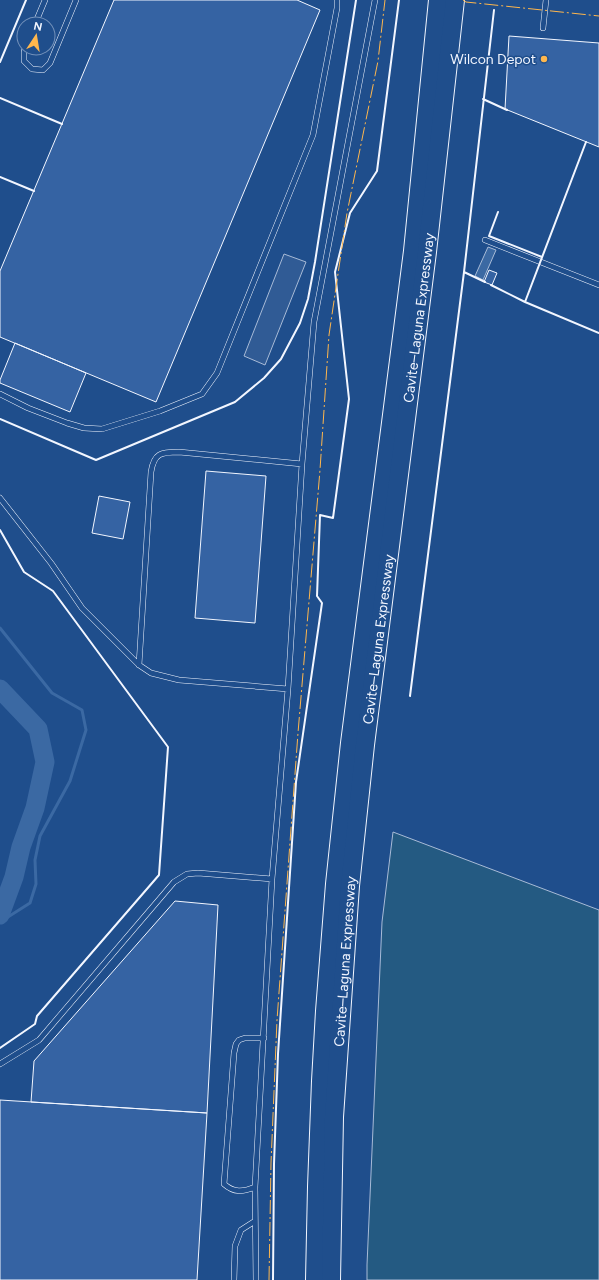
<svg xmlns="http://www.w3.org/2000/svg" width="599" height="1280" font-family="Figtree,sans-serif">
<style>
.green{fill:#245a82;stroke:#a8bbd7}
.parking{fill:#305b95;stroke:#a8bbd7}
.water{fill:#3b69a3;stroke:#a8bbd7}
.lines{fill:none;stroke-linecap:round;stroke-linejoin:round}
.stream{stroke:#3b69a3;stroke-width:3}
.river{stroke:#3b69a3;stroke-width:19}
.building{fill:#3563a3;stroke:#f2f6ff}
.lane-casing{stroke:#f2f6ff;stroke-width:6}
.highway-casing{stroke:#f2f6ff;stroke-width:20}
.lane{stroke:#1f4e8c;stroke-width:5}
.highway{stroke:#1f4e8c;stroke-width:18}
.wall{stroke:#f2f6ff;stroke-width:2}
.power{stroke:#ffb74d;stroke-width:1;stroke-dasharray:14 3 2 3;stroke-linecap:butt}
.poi-dot{fill:#ffb74d;stroke:#1f4e8c;stroke-width:1.5}
.labels{text-anchor:middle;stroke-width:3;stroke-linejoin:round;paint-order:stroke}
.poi-label{font-size:14px;fill:#f2f6ff;stroke:#1f4e8c;text-anchor:end}
.street-label{font-size:14px;fill:#f2f6ff;stroke:#1f4e8c}
</style>
<rect width="100%" height="100%" fill="#1f4e8c"/>
<!-- green -->
<path class="green" d="M393 832 599 910V1280H367V1265L382 922Z"/>
<!-- parking -->
<path class="parking" d="M284 254 306 262 265 365 244 356Z"/>
<!-- water -->
<path class="water" d="M488 247 496 250 483 280 475 276Z"/>
<g class="lines">
<!-- stream -->
<path class="stream" d="M0 628 52 693 82 710 86 730 70 781 40 836 35 860 36 884 30 903 0 922"/>
<!-- river -->
<path class="river" d="M0 689 38 729 45 762 35 808 21 847 14 877 0 915"/>
</g>
<!-- building -->
<path class="building" d="M114 0H297L320 10 156 402 0 337V271Z
M509 36 599 43V147L505 109Z
M489 270 497 273 492 285 484 282Z
M15 343 86 373 70 412 0 383V380Z
M206 471 266 476 255 623 195 618Z
M99 496 130 502 123 539 92 533Z
M175 901 218 905 207 1113 31 1102 34 1061Z
M0 1100 207 1113 197 1280H0Z"/>
<g class="lines">
<defs>
<path id="lane" d="M35 24 45 0
M543 28 546 0
M25 48 24 52V61L32 69 43 70 50 63 76 0
M485 240 599 285
M0 394 28 408 67 423 84 428 102 429 160 411 202 394 217 373 313 135 337 8V0
M0 498 51 563 82 608 139 665 151 673 179 680 288 689
M139 665 151 472C154 453 161 452 179 452L302 464
M0 1064 39 1040 174 882 187 874 198 873 272 879
M255 1187C243 1192 234 1193 224 1184L234 1053 236 1044 239 1040 245 1038H264
M234 1280 235 1246 241 1230 255 1221
M256 1280 255 1187 272 879 288 689 302 464 314 322 375 0"/>
<g id="highway">
<path d="M315 1280 317 1187 321 1081 325 1011 335 884 350 743 413 251 438 0"/>
<path id="s1" d="M331 1280 334 1117 350 886 365 745 427 252 455 0"/>
</g>
</defs>
<!-- lane casing -->
<use href="#lane" class="lane-casing"/>
<!-- highway casing -->
<use href="#highway" class="highway-casing"/>
<!-- lane -->
<use href="#lane" class="lane"/>
<!-- highway -->
<use href="#highway" class="highway"/>
<!-- wall -->
<path class="wall" d="M0 62 26 0
M0 98 62 124
M483 99 507 110
M0 177 34 191
M498 212 489 236 542 257
M464 272 485 282
M491 285 525 302 599 333
M525 302 586 142
M0 419 96 460 235 402 264 378 281 359 300 323 308 299 315 262 356 0
M0 530 24 572 53 591 168 747 159 875 37 1016 35 1024 0 1048
M410 696 464 272 494 10
M273 1280 274 1164 278 1054 296 782 322 603 317 596 320 515 333 518 349 399 335 272 350 213 377 171 399 0"/>
<!-- power -->
<path class="power" d="M463 0 466 2 599 16
M269 1280 271 1163 277 1020 298 733 320 470 329 335 347 213 378 61 385 0"/>
</g>
<!-- markers -->
<circle class="poi-dot" cx="544" cy="59" r="4"/>
<g class="labels">
<!-- poi labels -->
<g class="poi-label">
<text x="536" y="64">Wilcon Depot</text>
</g>
<!-- street labels -->
<g class="street-label">
<text dy="5" stroke="none"><textPath href="#s1" startOffset="967">Cavite–Laguna Expressway</textPath></text>
<text dy="5" stroke="none"><textPath href="#s1" startOffset="643">Cavite–Laguna Expressway</textPath></text>
<text dy="5" stroke="none"><textPath href="#s1" startOffset="319">Cavite–Laguna Expressway</textPath></text>
</g>
</g>
<!-- north arrow -->
<g transform="translate(36 36) rotate(12)"><circle r="19" fill="#1f4e8c" stroke="#7391ba"/>
<path d="M0-3L7 15L0 10L-7 15Z" fill="#ffb74d"/>
<text y="-6" font-size="11" font-weight="bold" text-anchor="middle" fill="#f2f6ff">N</text>
</g>
</svg>
